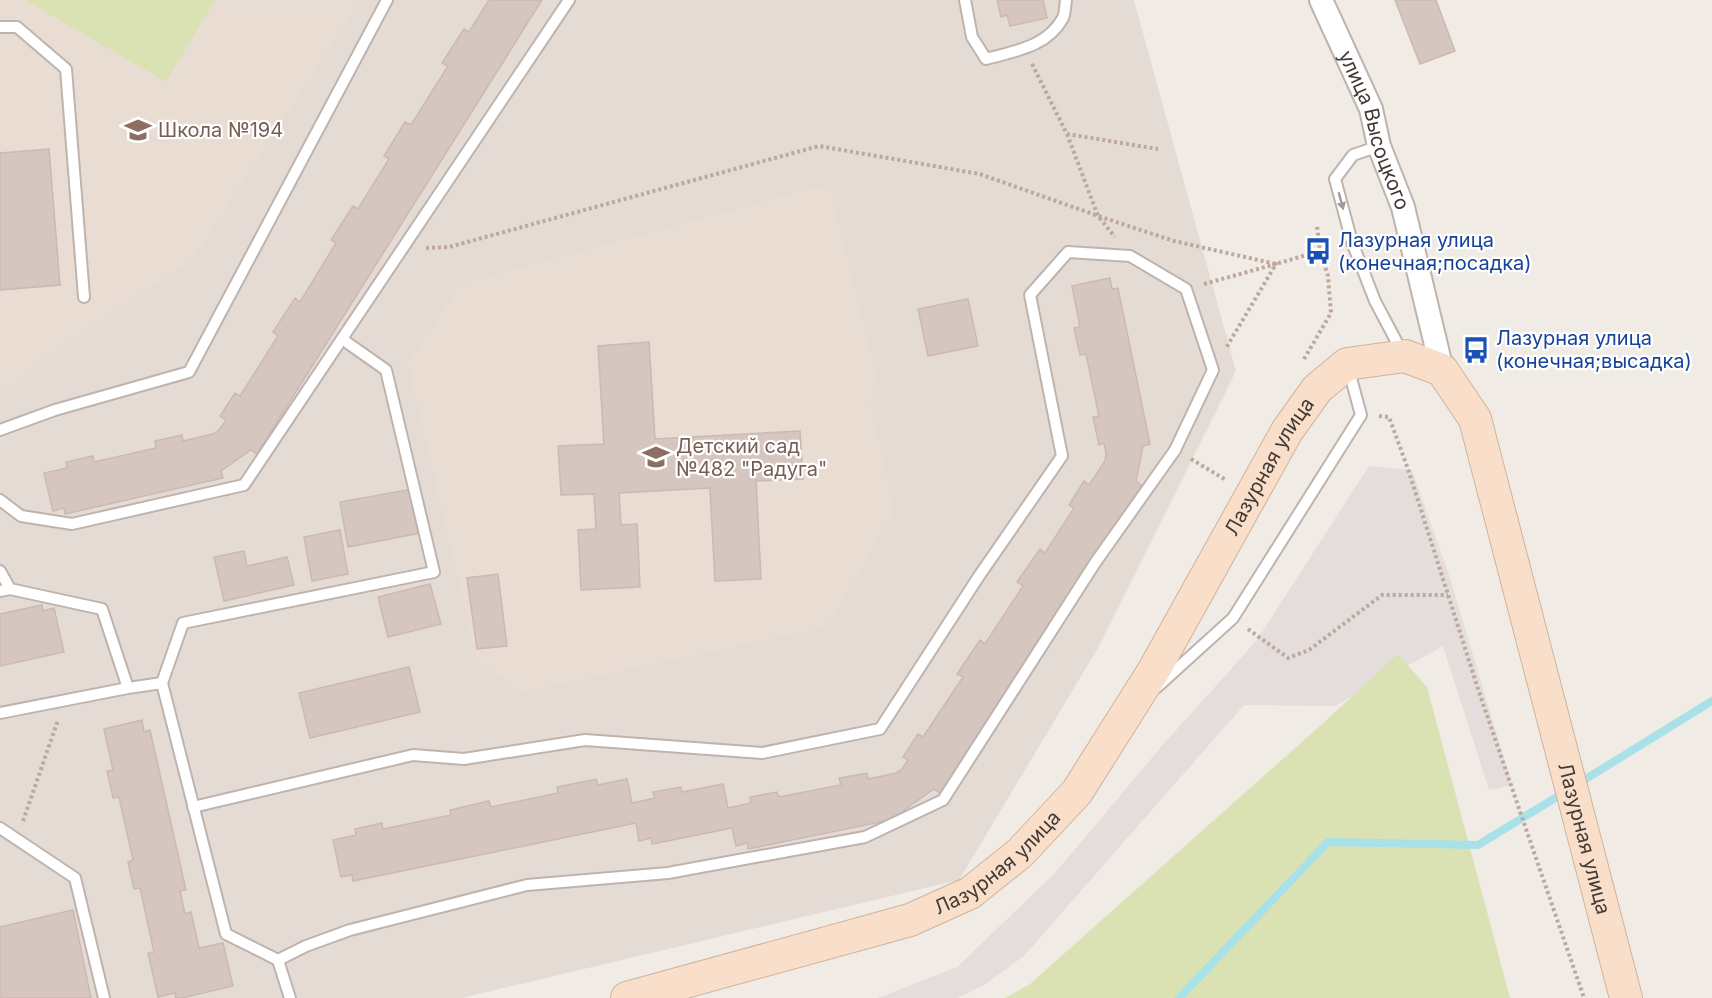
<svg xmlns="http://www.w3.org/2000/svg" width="1712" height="998" font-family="Inter,sans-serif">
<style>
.residential{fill:#e5dbd5}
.industrial{fill:#e4dddb}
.education{fill:#e9dcd2}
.green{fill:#dae2b3}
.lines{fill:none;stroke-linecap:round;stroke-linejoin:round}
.stream{stroke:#a9e1e8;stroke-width:8}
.building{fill:#d5c6c0;stroke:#ccb9b1;stroke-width:1.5}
.lane-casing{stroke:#bfb3ad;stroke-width:14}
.street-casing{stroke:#bfb3ad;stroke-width:26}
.secondary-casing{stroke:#cfb39c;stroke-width:34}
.path{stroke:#bca89d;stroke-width:4;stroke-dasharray:3 3;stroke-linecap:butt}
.lane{stroke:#fff;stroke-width:10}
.street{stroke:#fff;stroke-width:22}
.secondary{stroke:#f9dfc9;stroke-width:32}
.oneway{fill:#a19c9a}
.labels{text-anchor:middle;stroke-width:4.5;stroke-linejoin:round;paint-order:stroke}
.education-label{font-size:20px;fill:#785e54;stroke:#fff;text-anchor:start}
.street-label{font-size:20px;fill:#433a36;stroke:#fff}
.transit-label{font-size:20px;fill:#164399;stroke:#fff;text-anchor:start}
</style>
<rect width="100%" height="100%" fill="#f1ebe6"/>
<!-- residential -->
<path class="residential" d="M0 0H1134L1236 371 1098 648 959 880 462 998H0Z"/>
<!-- industrial -->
<path class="industrial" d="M1369 466 1412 470 1449 575 1512 785 1489 790 1443 646 1335 706 1244 705 1024 956 984 985 958 998H878L957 967 1055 873 1161 747 1257 640Z"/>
<!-- education -->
<path class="education" d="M0 0 360 1 193 259 56 349 0 393Z
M829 184 879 389 870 403 894 511 827 627 522 692 477 660 408 364 461 284Z"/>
<!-- green -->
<path class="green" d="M25 0H215L166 82Z
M1398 654 1427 687 1510 998H1005L1030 984 1321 725Z"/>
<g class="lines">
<!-- stream -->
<path class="stream" d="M1576 785 1712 701
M1179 998 1328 842 1478 845 1565 792"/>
</g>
<!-- building -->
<path class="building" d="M489 0H542L257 454 251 450 221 471 223 478 65 514 64 508 53 511 44 473 67 468 66 462 93 456 94 462 156 448 155 441 182 435 183 441 213 434 219 430 226 420 220 416 235 393 240 396 278 336 273 332 295 298 300 302 336 243 331 240 353 206 358 209 389 159 384 156 405 122 411 125 448 66 442 63 464 29 469 32Z
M997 0H1043L1047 18 1010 26 1007 15 1001 17Z
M1395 0H1436L1455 51 1420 64Z
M49 149 60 285 0 290V153Z
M1110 278 1112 289 1118 288 1150 444 1143 446 1136 481 1142 486 940 793 934 789 904 810 905 817 748 849 747 843 736 846 732 828 652 844 651 838 639 841 636 823 353 881 352 875 341 877 333 840 356 835 355 829 382 823 383 829 451 815 450 810 489 801 491 807 558 793 557 787 596 779 598 785 627 779 632 803 655 798 653 792 681 787 682 792 723 784 728 808 751 803 750 797 777 792 779 797 841 785 839 778 867 773 868 779 896 773 902 769 908 760 903 757 918 734 923 737 963 677 957 674 980 640 985 644 1023 586 1017 582 1040 549 1045 553 1074 508 1069 505 1084 481 1089 485 1105 461 1106 453 1104 443 1099 445 1093 417 1099 416 1086 354 1080 355 1074 328 1080 327 1072 286Z
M968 299 978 346 928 356 918 309Z
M649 342 655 439 800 431 803 479 756 481 761 579 715 581 710 488 619 493 621 525 637 524 640 587 581 590 578 530 596 529 594 494 561 495 558 446 604 444 598 346Z
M412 489 421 533 348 547 340 502Z
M340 530 348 574 312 581 304 537Z
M244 551 247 566 287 557 294 585 224 601 214 557Z
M498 574 507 646 477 649 467 578Z
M430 584 441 624 388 637 378 597Z
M42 605 43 611 54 608 64 652 0 666V614Z
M409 667 420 712 310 738 299 693Z
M142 720 144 732 150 730 186 890 180 891 185 914 191 912 199 948 223 943 233 986 182 998H176L175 993 158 997 148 953 154 952 140 888 134 889 128 862 133 860 119 797 113 798 107 771 113 770 104 729Z
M73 910 91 998H0V927Z"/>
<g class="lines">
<defs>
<path id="lane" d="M965 0 972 37 986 59C1015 51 1047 47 1063 18 1065 14 1065 6 1066 0
M0 27H17L66 69 84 297
M1379 146 1353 155 1335 179 1352 242 1375 301 1403 354
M0 430 55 410 189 372 387 0
M0 500 21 516 72 524 244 485 569 0
M0 571 10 589
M0 591 10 589 102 609 128 688 162 683
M1157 687 1233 618 1361 415 1348 367
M0 713 128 688
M193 807 413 755 464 759 585 740 762 753 880 729 979 576 1062 456 1030 295 1068 252 1130 256 1186 289 1213 370 1175 450 1095 563 943 800 865 837 668 873 527 885 350 930 306 946 278 960 290 998
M0 828 75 878 104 998
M278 960 226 934 162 683 183 623 434 572 386 370 342 339"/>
<g id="street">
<path id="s1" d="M1321 0 1371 109 1379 146 1403 207 1442 370"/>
</g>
<g id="secondary">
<path id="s2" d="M627 998 910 920 970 893 1020 853 1077 792 1154 670 1287 431 1317 389 1347 364 1405 356 1442 370 1475 419 1626 998"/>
</g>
</defs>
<!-- lane casing -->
<use href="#lane" class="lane-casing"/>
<!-- street casing -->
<use href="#street" class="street-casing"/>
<!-- secondary casing -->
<use href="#secondary" class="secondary-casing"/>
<!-- path -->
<path class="path" d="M1032 64 1067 134 1158 149
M1067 134 1098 216 1115 237
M426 248 449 247 819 146 980 174 1098 216 1174 241 1276 264 1320 251
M1204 284 1276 264 1226 348
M1304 359 1331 313 1328 276 1320 251 1317 226
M1379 416 1389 417 1408 469 1478 689 1584 998
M1191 459 1226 480
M1248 629 1288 658 1309 650 1382 595H1448
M23 821 58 720"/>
<!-- lane -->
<use href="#lane" class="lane"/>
<!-- street -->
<use href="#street" class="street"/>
<!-- secondary -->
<use href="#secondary" class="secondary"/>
</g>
<!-- one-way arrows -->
<defs><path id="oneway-solid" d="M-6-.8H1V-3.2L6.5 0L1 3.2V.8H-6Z" transform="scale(1.5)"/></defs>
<use class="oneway" href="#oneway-solid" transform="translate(1341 201) rotate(75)"/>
<!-- icons -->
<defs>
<symbol id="school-bare" viewBox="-9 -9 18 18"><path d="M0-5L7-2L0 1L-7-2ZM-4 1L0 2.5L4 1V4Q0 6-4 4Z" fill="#8d6e63" stroke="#fff" stroke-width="2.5" paint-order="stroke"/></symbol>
<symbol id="bus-bare" viewBox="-9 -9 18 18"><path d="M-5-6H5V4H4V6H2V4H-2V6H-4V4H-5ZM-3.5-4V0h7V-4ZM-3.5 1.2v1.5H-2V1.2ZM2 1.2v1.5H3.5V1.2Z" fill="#1a4fb4" stroke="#fff" stroke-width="2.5" paint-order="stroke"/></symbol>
</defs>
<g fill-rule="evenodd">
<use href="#school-bare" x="119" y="111" width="38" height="38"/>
<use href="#bus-bare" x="1299" y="232" width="38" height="38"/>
<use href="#bus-bare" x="1457" y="331" width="38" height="38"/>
<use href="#school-bare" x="637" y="438" width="38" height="38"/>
</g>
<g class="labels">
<!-- education labels -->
<g class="education-label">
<text x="158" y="137">Школа №194</text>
<text x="676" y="453">Детский сад<tspan x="676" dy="23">№482 "Радуга"</tspan></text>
</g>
<!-- street labels -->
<g class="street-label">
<text dy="7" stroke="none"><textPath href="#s1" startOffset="141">улица Высоцкого</textPath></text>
<text dy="7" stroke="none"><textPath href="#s2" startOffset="885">Лазурная улица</textPath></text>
<text dy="7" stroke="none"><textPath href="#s2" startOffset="1606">Лазурная улица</textPath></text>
<text dy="7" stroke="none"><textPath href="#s2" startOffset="399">Лазурная улица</textPath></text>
</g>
<!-- transit labels -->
<g class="transit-label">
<text x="1338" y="247">Лазурная улица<tspan x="1338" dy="23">(конечная;посадка)</tspan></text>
<text x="1496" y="345">Лазурная улица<tspan x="1496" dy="23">(конечная;высадка)</tspan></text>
</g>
</g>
</svg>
